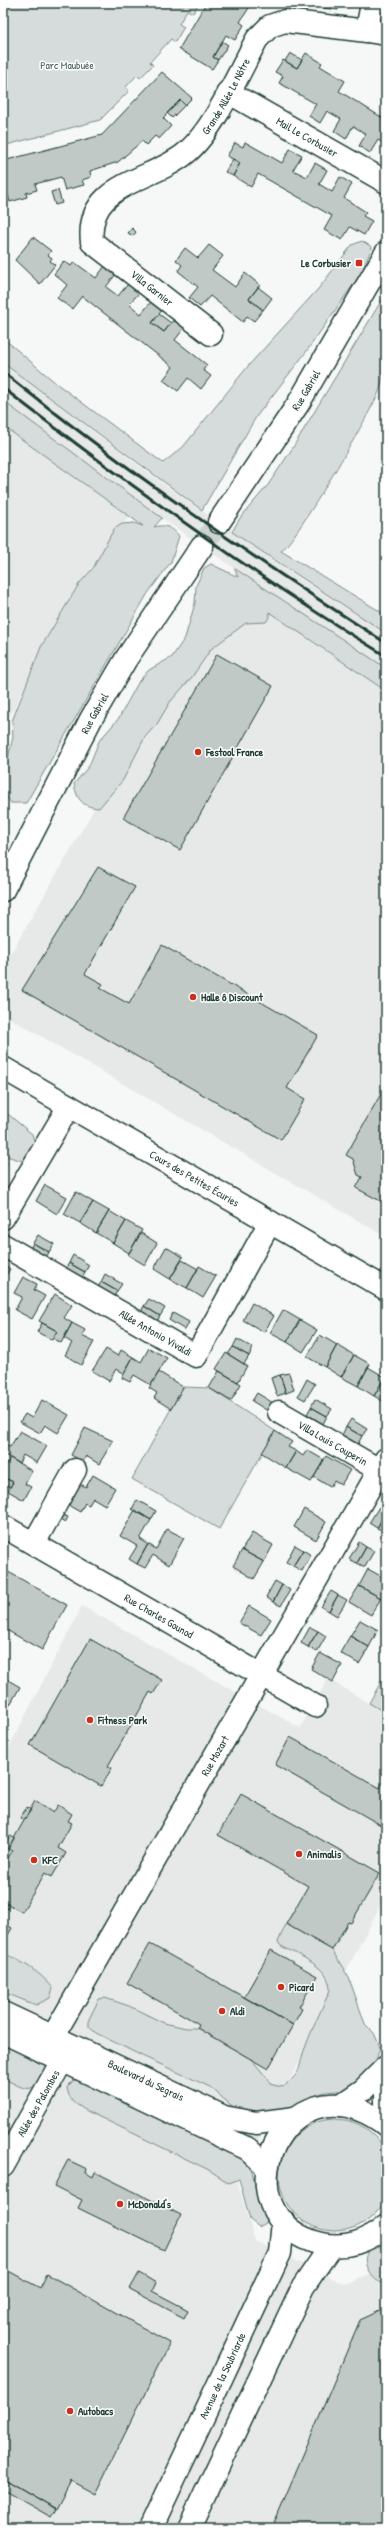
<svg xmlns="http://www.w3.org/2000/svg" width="389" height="2531" font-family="'Patrick Hand',sans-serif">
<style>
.built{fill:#e6e9e8}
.green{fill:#d6dcdb;stroke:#7a8c88}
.building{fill:#c0c9c6;stroke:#1f3d34}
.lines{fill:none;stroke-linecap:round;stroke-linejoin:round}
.minor-tunnel{stroke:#cbd2d0;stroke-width:22;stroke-dasharray:22 11;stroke-linecap:butt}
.minor-casing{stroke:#1f3d34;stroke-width:25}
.minor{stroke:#fff;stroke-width:22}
.rail{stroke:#1f3d34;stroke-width:3}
.poi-dot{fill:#c8321e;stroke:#fff;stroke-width:1.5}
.labels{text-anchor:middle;stroke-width:3;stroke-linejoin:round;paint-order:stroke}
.park-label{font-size:11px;fill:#445d55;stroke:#fff}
.street-label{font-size:11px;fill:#1f3d34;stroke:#fff}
.poi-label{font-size:11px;font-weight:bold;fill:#1f3d34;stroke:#fff;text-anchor:start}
</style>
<rect width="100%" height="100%" fill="#f6f7f7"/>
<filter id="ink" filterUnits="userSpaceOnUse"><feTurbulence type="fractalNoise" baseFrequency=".025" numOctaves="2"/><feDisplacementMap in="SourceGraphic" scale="8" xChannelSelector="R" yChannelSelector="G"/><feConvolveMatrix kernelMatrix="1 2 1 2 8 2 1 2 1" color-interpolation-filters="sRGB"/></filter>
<g filter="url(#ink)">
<!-- built -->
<path class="built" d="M3 363 168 487 289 571 386 633V668L273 595 133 498 7 404 3 401Z
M3 426 129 516 73 593 3 730Z
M248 590 308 639 386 691V1237L3 1014V967L116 771Z
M82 1606 300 1728 328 1679 386 1713V1894L237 2182 255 2241 344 2284 386 2267V2528H3V1759Z"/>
<!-- green -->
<path class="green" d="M3 3H199L193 13 187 10 179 24 184 27 175 42 171 39 150 62 153 65 140 78 137 75 126 87 129 91 100 120 3 146Z
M362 241 372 247 362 272 306 352 256 417 202 510 3 363V338L57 384 163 463 183 447 249 365 319 288 352 245Z
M386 293C386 324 389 359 380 389 374 408 294 544 281 551L386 615V633L232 532 240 518 268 485 292 449Z
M3 401 162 518 154 527C165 524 172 527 179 536L171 562 148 593 26 803H11L5 795 3 779 13 737 12 721 41 647 79 584 93 568 114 529 122 524 134 523 143 526 3 426Z
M211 564 238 577 234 568 386 668V691L269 612 270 616 266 622 246 623 211 649 192 677 170 702 157 724 145 737 123 780 99 808C82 807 77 799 74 784L89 766 99 741 119 718 139 681 149 670 172 657 185 638 195 603 196 586 204 568Z
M3 1110 32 1134 35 1143 26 1162 3 1155Z
M183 1387 209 1388 275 1431 219 1529 132 1479Z
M386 1673V1713L369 1703Z
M286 1924 332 1950 349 1978 365 2024 374 2033 380 2047 374 2067 348 2090 325 2092 310 2097 294 2107 263 2114 238 2111 210 2087 140 2055 96 2033 89 2027V2019L99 1999 105 1998 129 2006 164 2023 186 2028H197L251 2059 273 2085 283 2087C304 2070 297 2069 305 2048 312 2028 322 2009 330 1990 330 1966 299 1956 281 1946L278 1942Z
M3 1953C23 1962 39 1971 53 1988L50 1998 36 2005 3 1992Z
M3 2041 43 2062 46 2068C35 2097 26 2090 3 2078Z
M81 2078 234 2150 251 2166 258 2200 266 2218V2223L259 2227 250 2220 239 2179 229 2183 209 2170 87 2111C77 2105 68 2100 67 2087L73 2081Z
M279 2175a56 56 0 1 1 112 0a56 56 0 1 1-112 0Z
M386 2246V2285C374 2283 357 2261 370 2250 374 2248 381 2247 386 2246Z"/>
<!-- building -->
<path class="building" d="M206 3H252L240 22 244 25 235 40 226 35 213 57 218 60 212 69 179 49Z
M324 3H342L341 7H338V10L323 8Z
M222 41 228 45 218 60 213 57Z
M290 53 302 60 297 68 285 61Z
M306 53 322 63 320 66 345 81 339 91 386 120V145L378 140 370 153 359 146 366 134 353 126 346 139 334 131 341 119 327 111 320 123 309 116 316 104 279 83 283 76 275 72 283 60 297 68Z
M162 72 192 98 185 105 180 100 163 118 171 126 159 139 155 136 146 145 142 141 118 162 90 171 91 177 82 180 84 185 65 190 61 177 35 184 37 190 26 193 27 197 10 202 7 192 3 193V161L102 135Z
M180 100 185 105 172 118 167 113Z
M245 142 282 163 290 149 302 155 293 170 307 177 315 163 327 170 319 184 332 192 340 177 352 184 344 198 366 212 363 216 372 221 364 235 350 227 342 240 324 230 332 216 258 174 251 187 233 176 240 163 227 156 235 143 243 147Z
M233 159 240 163 233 176 225 172Z
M58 190 62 203 55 205 51 192Z
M132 228 136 232 133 236 128 233Z
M33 237 51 251 48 255 52 258 50 261 55 265 40 284 15 260Z
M209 245 223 256 212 270 235 287 245 273 260 285 249 299 263 310 254 321 247 316 243 322 210 296 200 307 189 298 198 287 178 271 182 265 176 260 185 248 198 258Z
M64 261 71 266 74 262 96 278 105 266 116 274 106 287 118 296 128 284 139 293 129 304 141 314 151 302 162 310 152 323 164 332 174 319 184 328 175 340 207 365 203 370 211 376 201 389 188 378 178 391 163 380 173 367 82 296 72 309 57 298 67 285 54 274Z
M258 287 272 298 263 310 249 299Z
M159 314 171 323 164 332 152 323Z
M217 654 273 686 180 850 123 818Z
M98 867 135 887 85 974 103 984 100 988 129 1004 162 945 318 1035 287 1088 305 1099 281 1140 22 990Z
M386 1085V1204L356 1188 362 1177 358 1175 353 1159 346 1155Z
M3 1161 7 1163 3 1169Z
M45 1185 67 1197 57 1214 36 1201Z
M76 1192 93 1202 80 1223 64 1214Z
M93 1202 109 1211 96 1233 80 1223Z
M386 1205V1216L381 1214Z
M109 1211 126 1221 113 1243 96 1233Z
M126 1221 142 1230 129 1253 113 1243Z
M141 1233 157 1243 145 1265 128 1255Z
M38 1235 54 1244 49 1252 33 1243Z
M33 1243 49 1252 45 1260 29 1251Z
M166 1247 183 1257 170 1279 154 1269Z
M73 1255 89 1265 85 1272 69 1263Z
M182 1260 198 1269 187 1288 170 1279Z
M69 1263 85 1272 81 1280 64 1271Z
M3 1265 10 1269 3 1280Z
M199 1266 216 1276 203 1298 187 1288Z
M105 1274 122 1284 117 1291 101 1282Z
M23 1277 37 1284 34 1290 45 1296 32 1319 15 1310 22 1297 14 1293Z
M101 1282 117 1291 113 1299 97 1289Z
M55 1294 72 1305 64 1318 72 1323 61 1343 53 1338 57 1331 39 1321Z
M149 1299 165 1308 160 1316 144 1306Z
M252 1303 274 1316 264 1332 243 1320Z
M144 1306 160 1316 156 1323 140 1314Z
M283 1310 300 1320 287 1342 270 1333Z
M173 1313 189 1322 185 1330 169 1320Z
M300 1320 317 1330 303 1352 287 1342Z
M42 1323 57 1331 52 1340 37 1332Z
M72 1323 85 1330 82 1336 94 1342 81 1365 65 1355 72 1343 64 1338Z
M320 1335 337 1345 325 1367 307 1357Z
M237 1339 253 1348 249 1356 233 1347Z
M337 1345 354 1355 341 1377 325 1367Z
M233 1347 249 1356 244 1364 228 1354Z
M149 1348 167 1358 151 1385 134 1375 130 1382 122 1378 133 1357 141 1362Z
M106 1349 118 1356 121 1350 133 1357 124 1373 116 1369 109 1381 92 1371Z
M226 1353 247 1366 238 1382 216 1369Z
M354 1355 370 1364 358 1386 341 1377Z
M368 1367 385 1377 374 1396 358 1386Z
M219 1371 241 1384 231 1401 209 1388Z
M159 1372 183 1387 171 1409 154 1398 157 1393 149 1388Z
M289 1373 294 1390 286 1393 280 1375Z
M280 1375 286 1393 277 1396 271 1378Z
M386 1375V1403L374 1396Z
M307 1379 315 1384 305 1400 298 1396Z
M257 1393 273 1403 268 1411 252 1401Z
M315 1399 332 1409 327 1416 311 1407Z
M42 1400 69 1415 58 1433 45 1425 40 1433 20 1422 25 1414 32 1418Z
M311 1407 327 1416 323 1424 307 1414Z
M351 1419 367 1429 362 1436 346 1427Z
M346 1427 362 1436 358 1444 342 1435Z
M85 1428 113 1441 99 1464 86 1456 83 1462 71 1455Z
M20 1431 47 1446 37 1463 23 1455 19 1463 3 1454 4 1444 10 1447Z
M275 1431 292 1442 288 1447 296 1451 286 1468 262 1453Z
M307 1450 324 1460 311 1482 286 1468 296 1451 303 1456Z
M326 1456 350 1470 341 1485 334 1481 330 1487 314 1477Z
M10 1458 32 1471 25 1484 31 1487 24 1500 8 1491 13 1482 3 1477V1470Z
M93 1475 115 1488 105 1505 93 1498 89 1505 85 1503 80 1512 68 1505 80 1484 86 1487Z
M3 1477 13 1482 10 1487 3 1483Z
M137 1500 156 1511 151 1520 132 1509Z
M379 1507 386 1512 377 1528 369 1523Z
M304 1509 326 1522 316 1540 294 1527Z
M135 1510 151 1520 140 1539 148 1544 137 1564 129 1559 137 1546 120 1536Z
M386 1512V1530L385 1532 377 1528Z
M63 1515 68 1517 65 1523 60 1520Z
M167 1529 184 1538 169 1565 153 1555 145 1568 137 1564 148 1544 156 1549Z
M252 1533 273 1545 264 1562 242 1550Z
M359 1542 366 1547 357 1563 349 1559Z
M295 1545 303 1550 293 1566 286 1562Z
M366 1547 374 1551 365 1567 357 1563Z
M242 1550 264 1562 254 1579 233 1566Z
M303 1550 311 1555 302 1571 293 1566Z
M3 1569 67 1605 42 1650 3 1628Z
M368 1569 386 1579V1589L381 1598 359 1586Z
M275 1581 282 1585 273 1602 266 1597Z
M282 1585 290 1590 281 1606 273 1602Z
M359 1586 381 1598 371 1615 349 1602Z
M331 1591 338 1595 329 1611 321 1607Z
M338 1595 347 1600 337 1616 329 1611Z
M249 1606 271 1619 261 1635 239 1623Z
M360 1620 378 1630 369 1647 350 1636Z
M310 1627 318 1631 308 1647 301 1643Z
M318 1631 326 1636 317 1652 308 1647Z
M350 1636 369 1647 359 1664 340 1653Z
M90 1639 162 1680 153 1694 150 1692 108 1766 112 1768 101 1786 30 1745Z
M320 1653 342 1665 333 1682 311 1669Z
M3 1677 20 1687 3 1717Z
M290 1737 380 1788 386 1777V1828L275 1765Z
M241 1794 380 1873 351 1923 348 1922 332 1950 286 1924 308 1886 218 1835Z
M35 1801 53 1813 58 1805 72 1814 68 1821 72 1823 58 1848 66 1853 52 1877 45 1873 22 1912 3 1902V1867L12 1851 8 1849Z
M27 1807 31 1810 24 1820 20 1818Z
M10 1836 14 1838 8 1849 4 1847Z
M3 1902 10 1905 7 1909 3 1907Z
M3 1922 12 1928 5 1940H3Z
M150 1944 293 2025 268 2069 197 2028 199 2024 127 1983Z
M271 1950 317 1976 299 2007 302 2009 293 2025 244 1997Z
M68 2160 87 2169 86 2173 93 2177 95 2172 181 2215 164 2250 78 2208 82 2200 54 2186Z
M3 2268 40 2288 47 2274 170 2343 95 2494 71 2481 56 2509 3 2478Z
M139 2273 156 2283 152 2291 188 2310 184 2318 130 2289Z
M386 2308V2528H272L360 2320Z
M3 2478 56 2509 51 2517 3 2490Z"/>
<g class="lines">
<!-- minor-tunnel -->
<path class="minor-tunnel" d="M202 546 219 522"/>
<defs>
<g id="minor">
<path d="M367 31 386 34"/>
<path id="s1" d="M228 92 386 182"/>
<path id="s2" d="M211 334 92 242C85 182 152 182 186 153 214 130 239 72 257 39L270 26 285 21 367 31 372 3"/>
<path id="s3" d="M219 522 298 404 386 253"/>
<path id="s4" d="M3 890 91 719 126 659 202 546"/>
<path id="s5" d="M3 1068 386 1289"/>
<path d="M3 1218 69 1106"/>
<path id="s6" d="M3 1245 196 1356 270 1222"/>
<path id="s7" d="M279 1412 386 1474"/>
<path id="s8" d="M3 1526 315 1706"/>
<path d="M34 1543 75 1470"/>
<path id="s9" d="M3 2013 224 2117 256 2123 295 2118"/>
<path d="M3 2032 248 2149 266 2166"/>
<path id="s10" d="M44 2052 386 1459"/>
<path d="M341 2105 363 2090 386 2067"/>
<path d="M386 2125C283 2047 212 2219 322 2244 345 2249 368 2242 386 2226"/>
<path d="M386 2125V2082"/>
<path id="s11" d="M3 2166 62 2061"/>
<path id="s12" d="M151 2528 280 2253 283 2221"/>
<path d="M189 2528 303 2287 331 2246"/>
</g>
</defs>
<!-- minor casing -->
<use href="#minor" class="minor-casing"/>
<!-- minor -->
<use href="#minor" class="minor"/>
<!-- rail -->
<path class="rail" d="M3 372C125 470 254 559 386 643
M3 388C126 483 253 575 386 656"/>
</g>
</g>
<!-- markers -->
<g class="poi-dot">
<rect x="355" y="259" width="8" height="8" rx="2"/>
<circle cx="198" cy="752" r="4"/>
<circle cx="193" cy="997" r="4"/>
<circle cx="90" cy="1720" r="4"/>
<circle cx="299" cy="1854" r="4"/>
<circle cx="34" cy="1860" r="4"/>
<circle cx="281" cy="1987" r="4"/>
<circle cx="222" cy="2011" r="4"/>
<circle cx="120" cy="2204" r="4"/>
<circle cx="70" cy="2411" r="4"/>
</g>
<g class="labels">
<!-- park labels -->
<g class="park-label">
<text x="67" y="69">Parc Maubuée</text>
</g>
<!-- street labels -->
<g class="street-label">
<text dy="4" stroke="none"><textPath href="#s2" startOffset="360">Grande Allée Le Nôtre</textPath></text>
<text dy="4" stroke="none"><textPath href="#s1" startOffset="91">Mail Le Corbusier</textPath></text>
<text transform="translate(152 288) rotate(38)" y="4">Villa Garnier</text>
<text dy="4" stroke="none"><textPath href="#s3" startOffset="158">Rue Gabriel</textPath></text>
<text dy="4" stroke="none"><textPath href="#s4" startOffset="199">Rue Gabriel</textPath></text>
<text dy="4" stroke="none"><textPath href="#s5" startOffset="221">Cours des Petites Écuries</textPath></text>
<text dy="4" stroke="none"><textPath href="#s6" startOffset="176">Allée Antonio Vivaldi</textPath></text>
<text dy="4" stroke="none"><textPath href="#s7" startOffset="62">Villa Louis Couperin</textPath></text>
<text dy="4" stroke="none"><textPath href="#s8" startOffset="180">Rue Charles Gounod</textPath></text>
<text dy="4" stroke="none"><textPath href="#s10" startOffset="342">Rue Mozart</textPath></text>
<text dy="4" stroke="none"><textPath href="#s9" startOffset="158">Boulevard du Segrais</textPath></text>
<text dy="4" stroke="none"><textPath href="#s11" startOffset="72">Allée des Palombes</textPath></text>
<text dy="4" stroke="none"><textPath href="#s12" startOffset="168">Avenue de la Soubriarde</textPath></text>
</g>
<!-- poi labels -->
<g class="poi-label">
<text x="351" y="267" text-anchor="end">Le Corbusier</text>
<text x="206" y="756">Festool France</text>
<text x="201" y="1001">Halle ô Discount</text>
<text x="98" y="1724">Fitness Park</text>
<text x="307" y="1858">Animalis</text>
<text x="42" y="1864">KFC</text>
<text x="289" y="1991">Picard</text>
<text x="230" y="2015">Aldi</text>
<text x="128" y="2208">McDonald's</text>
<text x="78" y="2415">Autobacs</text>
</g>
</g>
<!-- margin -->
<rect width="389" height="2531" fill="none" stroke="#fff" stroke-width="16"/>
<rect x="8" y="8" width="373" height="2515" fill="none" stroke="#1f3d34" stroke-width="1.5" filter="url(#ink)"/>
</svg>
